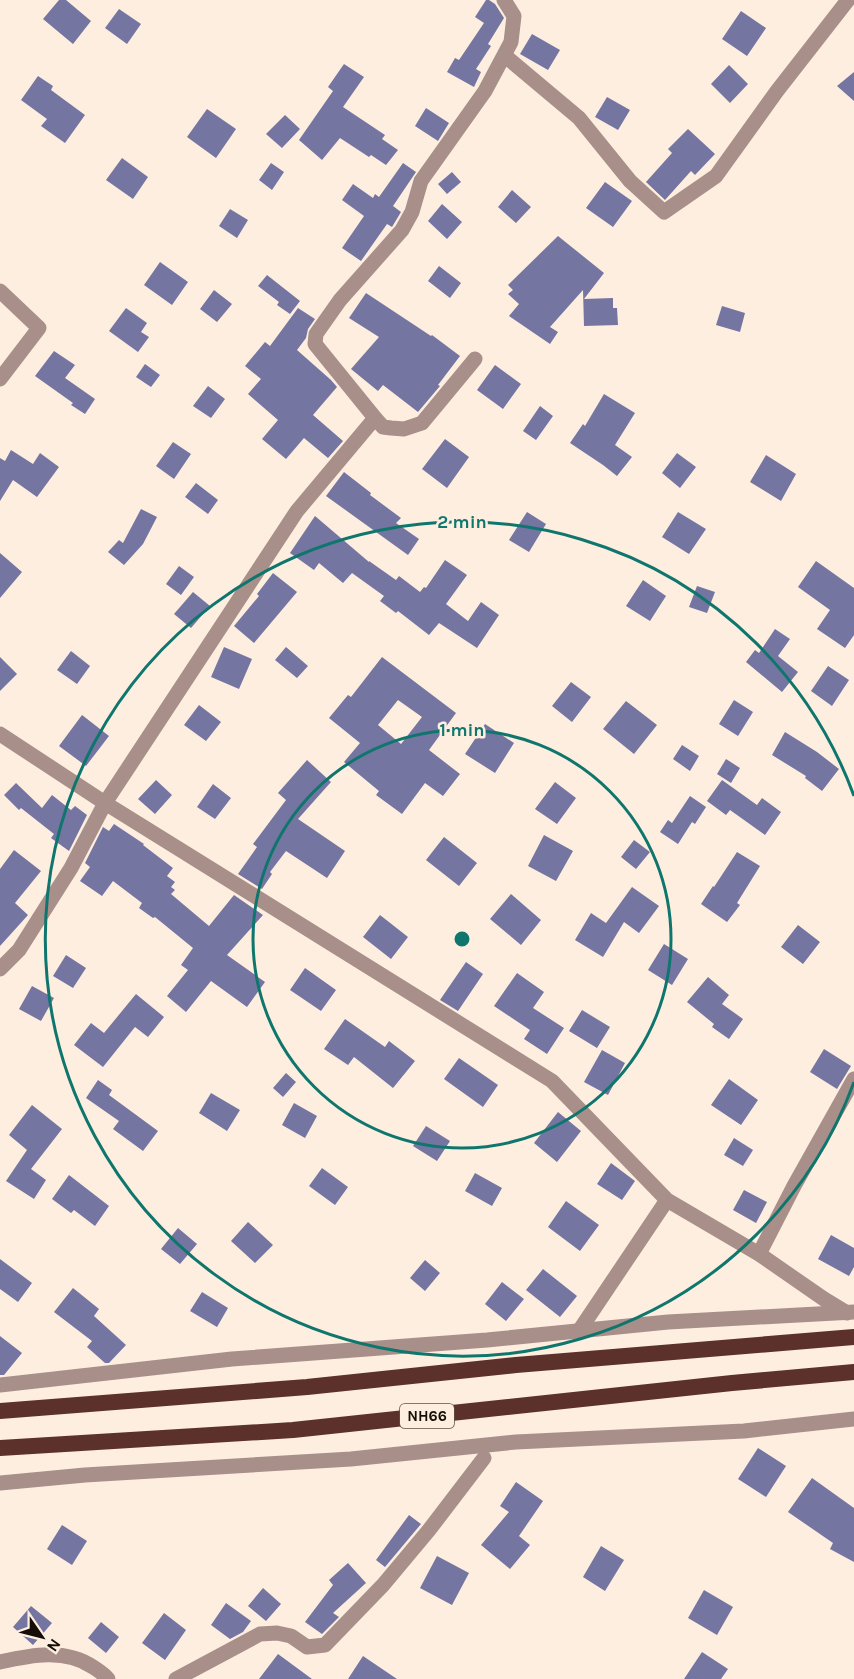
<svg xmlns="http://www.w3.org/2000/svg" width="854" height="1679" font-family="Karla,sans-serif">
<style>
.building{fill:#7575a2;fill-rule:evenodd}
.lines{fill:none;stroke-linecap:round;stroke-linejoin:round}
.minor{stroke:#a88f8a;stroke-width:15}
.tertiary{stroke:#a88f8a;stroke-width:15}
.trunk{stroke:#5c312b;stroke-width:16}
.ring{fill:none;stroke:#0f766e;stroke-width:3}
.labels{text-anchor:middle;stroke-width:5;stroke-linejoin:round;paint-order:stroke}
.shield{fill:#fdeedf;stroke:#5b5147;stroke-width:1.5}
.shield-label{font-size:15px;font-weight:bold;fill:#150e06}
.centre{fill:#0f766e;stroke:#fdeedf;stroke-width:3}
.ring-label{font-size:18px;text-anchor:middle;font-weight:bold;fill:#0f766e;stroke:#fdeedf;stroke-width:5;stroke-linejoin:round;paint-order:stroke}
</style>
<rect width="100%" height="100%" fill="#fdeedf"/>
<!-- building -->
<path class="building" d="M59 0H66L91 21 73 44 43 19Z
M486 0H489L495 4 504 18 488 44 491 46 476 69 481 72 474 87 447 72 455 58 459 60 484 23 475 17Z
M119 9 141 24 127 44 105 28Z
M741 11 766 28 747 56 722 39Z
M532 34 560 50 548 70 520 54Z
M344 64 364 77 343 107 385 135 382 139 398 150 386 165 371 155 369 157 340 138 322 160 299 140 333 91 328 87Z
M729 65 748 84 730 103 711 84Z
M854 72V101L837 86Z
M38 76 53 86 51 90 85 115 65 143 41 126 47 119 21 100Z
M607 97 630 110 618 130 595 117Z
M426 108 449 123 438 141 415 126Z
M207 109 236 129 216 158 187 137Z
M285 115 300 129 282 148 266 134Z
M688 129 715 154 695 175 691 171 665 200 646 182 672 153 668 149Z
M122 158 148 177 133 199 106 180Z
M271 163 284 172 272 190 259 180Z
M403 163 416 172 393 206 401 212 392 227 387 224 361 261 342 248 364 216 342 200 353 184 373 198 375 194 379 197Z
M452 172 461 182 447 194 438 184Z
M605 182 632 201 613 227 586 208Z
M512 190 531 207 516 223 498 207Z
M442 204 462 222 447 239 428 221Z
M230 209 248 220 237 238 219 226Z
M558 236 604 273 584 299 613 298V308H617L618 325 584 326 583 290 550 327 558 332 550 344 509 316 519 304 508 294 513 290 508 285Z
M160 262 188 282 172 305 144 285Z
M439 266 461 283 450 298 428 281Z
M267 275 300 301 290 314 277 305 279 302 258 286Z
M214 290 232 304 217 322 200 309Z
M366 293 431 336 432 335 460 356 438 385 440 386 418 412 383 385 378 391 351 369 379 337 349 318Z
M722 306 745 313 740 332 716 325Z
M126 308 147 323 141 332 149 337 138 352 109 331Z
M298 308 315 319 308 329 306 338 297 350 331 380 337 387 313 415 343 441 328 458 304 438 286 459 262 439 278 420 248 394 261 379 245 366 265 342 270 346Z
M54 351 75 365 65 378 95 399 85 414 71 405 73 403 35 376Z
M145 364 160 375 151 387 136 377Z
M495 365 521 384 503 409 477 390Z
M208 386 225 399 211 418 193 406Z
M604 394 635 413 615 445 632 457 617 476 603 465 570 443 583 424 585 426Z
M540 406 553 416 536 440 523 431Z
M445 439 469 457 447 488 422 469Z
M173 442 191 454 174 479 156 466Z
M11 450 33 464 40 453 59 467 37 497 13 480 0 501V458L5 461Z
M677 453 696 467 680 488 662 473Z
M766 455 796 474 781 501 750 482Z
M344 472 371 493 370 495 401 518 396 523 419 539 408 555 326 496Z
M196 483 218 500 208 514 185 497Z
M141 509 157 517 143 544 124 565 108 552 119 540 123 543Z
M527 512 546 524 529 552 509 540Z
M678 512 706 529 689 554 662 537Z
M315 516 369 562V561L396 580 399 576 420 592 424 587 426 588 445 560 467 575 446 604 468 621 481 602 499 615 477 648 439 623 429 635 398 611 396 613 380 601 384 596 352 573 343 583 319 563 314 570 290 553Z
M0 553 22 572 0 598Z
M816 561 854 588V635L845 648 817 629 830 610 798 587Z
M179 566 194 577 181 595 166 584Z
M273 573 297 592 254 643 234 626 259 596 257 594Z
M643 580 666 596 650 621 626 606Z
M697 586 715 592 707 613 689 607Z
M193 592 210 606 191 628 174 614Z
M775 629 790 639 778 656 798 672 782 692 746 662 755 650 759 653Z
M224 647 252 659 239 689 211 677Z
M286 647 308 666 297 678 275 660Z
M71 651 90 666 77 684 57 670Z
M0 657 17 674 0 691Z
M382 657 456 713 429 750 460 774 443 796 425 783 402 814 376 795 379 791 344 762 360 743 329 718 348 695 351 697ZM398 700 422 717 401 744 378 725Z
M828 666 849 680 832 706 811 691Z
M571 682 591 697 572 722 552 706Z
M734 700 753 712 738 736 719 724Z
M626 701 657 725 634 754 603 729Z
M199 705 221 722 206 741 184 725Z
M82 715 109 736 86 766 59 746Z
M485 724 514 743 495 773 465 754Z
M785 732 817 752 839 769 822 791 805 778 806 776 772 755Z
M682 745 699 756 690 771 673 759Z
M726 759 740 768 731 783 717 774Z
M307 760 331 782 298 819 345 851 327 878 286 851 270 872 272 874 262 889 238 874 257 847 253 844 286 800 278 793Z
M156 780 172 795 155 814 138 799Z
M722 780 757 805 762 798 781 812 765 835 730 810 726 815 707 801Z
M555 782 576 798 557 824 535 809Z
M16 783 42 808 52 795 71 810 75 806 87 815 69 851 51 838 54 834 21 808 19 810 4 795Z
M213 784 231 798 215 819 197 807Z
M690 796 706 807 695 824 692 822 678 844 660 832 668 820 672 823Z
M114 824 144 844 143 845 173 868 167 876 175 882 171 887 175 890 171 894 209 926 234 895 263 915 227 955 265 982 247 1007 211 981 186 1012 167 996 188 970 181 965 193 948 155 917 153 918 139 908 142 903 113 881 102 896 80 881 90 867 85 863 103 827 109 831Z
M544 835 573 851 556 881 528 866Z
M444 837 477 863 459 886 426 860Z
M634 840 650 852 636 869 621 857Z
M14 850 41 871 15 903 28 915 0 946V869Z
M737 852 760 866 737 903 740 905 727 922 701 904 713 886 714 887Z
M632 887 659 906 639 933 624 922 603 957 575 940 591 913 606 923Z
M511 894 541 920 521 945 490 919Z
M380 915 408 937 391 959 363 937Z
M798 925 820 942 803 964 781 947Z
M664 944 688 959 672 985 648 970Z
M66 955 86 968 73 988 53 976Z
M466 962 483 974 458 1011 440 1000Z
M305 968 336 990 321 1011 290 990Z
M517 973 544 992 533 1008 564 1028 547 1054 524 1039 530 1030 494 1006Z
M708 977 729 995 722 1004 743 1019 729 1039 712 1027 714 1024 687 1002Z
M32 986 54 998 41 1021 19 1009Z
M136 994 164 1017 148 1037 135 1027 103 1067 74 1045 91 1023 104 1033Z
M582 1010 610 1027 597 1048 569 1031Z
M345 1019 385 1047 389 1041 415 1061 393 1088 354 1057 348 1065 324 1049Z
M824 1049 851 1066 837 1089 810 1072Z
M602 1050 625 1063 608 1095 584 1082Z
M459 1058 498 1085 483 1107 444 1079Z
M286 1073 296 1082 283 1097 273 1088Z
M729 1079 758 1100 741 1125 711 1105Z
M98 1080 112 1090 109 1095 158 1131 143 1151 113 1129 119 1121 86 1098Z
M211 1093 240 1110 227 1131 199 1113Z
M294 1103 317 1116 305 1138 282 1125Z
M32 1105 62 1129 31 1169 46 1180 34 1199 6 1181 27 1150 9 1135Z
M558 1112 581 1131 557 1162 534 1143Z
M426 1126 450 1141 437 1161 413 1146Z
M734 1138 753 1150 743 1166 724 1155Z
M611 1163 635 1181 622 1200 597 1184Z
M322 1168 348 1187 335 1205 309 1186Z
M475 1173 502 1188 492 1206 465 1191Z
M69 1175 109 1206 95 1226 74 1210 71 1213 52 1199Z
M744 1190 767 1202 756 1223 733 1210Z
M566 1201 599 1225 580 1251 548 1227Z
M248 1222 273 1245 255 1263 231 1241Z
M178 1228 197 1244 180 1264 161 1249Z
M831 1235 854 1248V1267L849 1276 818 1259Z
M0 1259 32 1283 18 1302 0 1289Z
M425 1260 440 1273 425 1291 410 1278Z
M543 1269 577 1296 560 1317 526 1290Z
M502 1282 524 1299 506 1321 485 1304Z
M73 1288 99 1309 94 1316 126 1345 109 1363H105L87 1347 92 1341 54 1312Z
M202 1292 228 1308 217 1327 190 1311Z
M0 1336 22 1353 4 1375H0Z
M758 1448 786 1466 766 1497 738 1479Z
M812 1478 854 1508V1562L830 1549 833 1543 788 1512Z
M516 1482 543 1501 519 1536 530 1545 510 1569 481 1545 509 1512 500 1506Z
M409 1515 421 1524 385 1567 376 1560Z
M62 1525 87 1541 72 1565 47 1549Z
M601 1546 624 1560 605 1591 583 1577Z
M437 1556 469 1573 452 1605 420 1588Z
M348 1563 366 1583 333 1613 339 1617 322 1634 305 1622 333 1585 329 1580Z
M263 1588 281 1604 266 1621 248 1606Z
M704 1590 733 1607 717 1635 688 1618Z
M226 1603 251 1621 243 1632 230 1639 211 1625Z
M31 1606 52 1623 33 1645 13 1627Z
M164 1613 186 1630 165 1660 142 1643Z
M101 1622 119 1637 106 1653 88 1638Z
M702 1652 728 1669 721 1679H684Z
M278 1654 312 1679H259Z
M363 1656 397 1679H348Z"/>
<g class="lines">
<!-- minor -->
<path class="minor" d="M504 55 579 118 630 181 664 212 716 176 777 91 848 0
M0 291 39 328 0 379
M375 418 315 344 316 334 340 300 402 230 412 212 421 181 485 91 511 42 514 16 504 0
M0 734 105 803 552 1081 667 1200 759 1254 824 1299 847 1313
M0 969 19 950 71 868 105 803 297 511 375 418 383 427 391 428 404 429 422 423 475 359
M759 1254 794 1186 854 1079
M579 1331 667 1200
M0 1662C31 1655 65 1648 93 1667 99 1671 104 1674 108 1679
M176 1679 260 1634 277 1633 291 1636 307 1647 325 1645 383 1585 429 1530 484 1458"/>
<!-- tertiary -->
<path class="tertiary" d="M0 1385 232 1359 487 1340 668 1322 854 1312
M0 1483 85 1475 351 1459 516 1442 744 1431 854 1419"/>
<!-- trunk -->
<path class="trunk" d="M0 1411 307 1387 516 1365 854 1337
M0 1448 293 1430 732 1383 854 1372"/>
</g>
<!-- distance rings -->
<g class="ring">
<circle cx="462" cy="939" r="209"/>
<path d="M854 1082A417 417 0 1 1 854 796"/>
</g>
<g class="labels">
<!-- shield labels -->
<rect class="shield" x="400" y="1404" width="54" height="24" rx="4.5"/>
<g class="shield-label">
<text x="427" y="1421">NH66</text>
</g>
</g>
<circle cx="462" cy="939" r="9" class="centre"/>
<g class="ring-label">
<text x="462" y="528">2 min</text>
<text x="462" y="736">1 min</text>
</g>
<!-- north arrow -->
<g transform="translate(42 1637) rotate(125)" stroke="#fdeedf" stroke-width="4.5" paint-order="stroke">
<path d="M0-4.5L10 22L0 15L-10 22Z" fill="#150e06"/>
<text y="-9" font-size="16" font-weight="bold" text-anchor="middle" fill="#150e06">N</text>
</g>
</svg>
